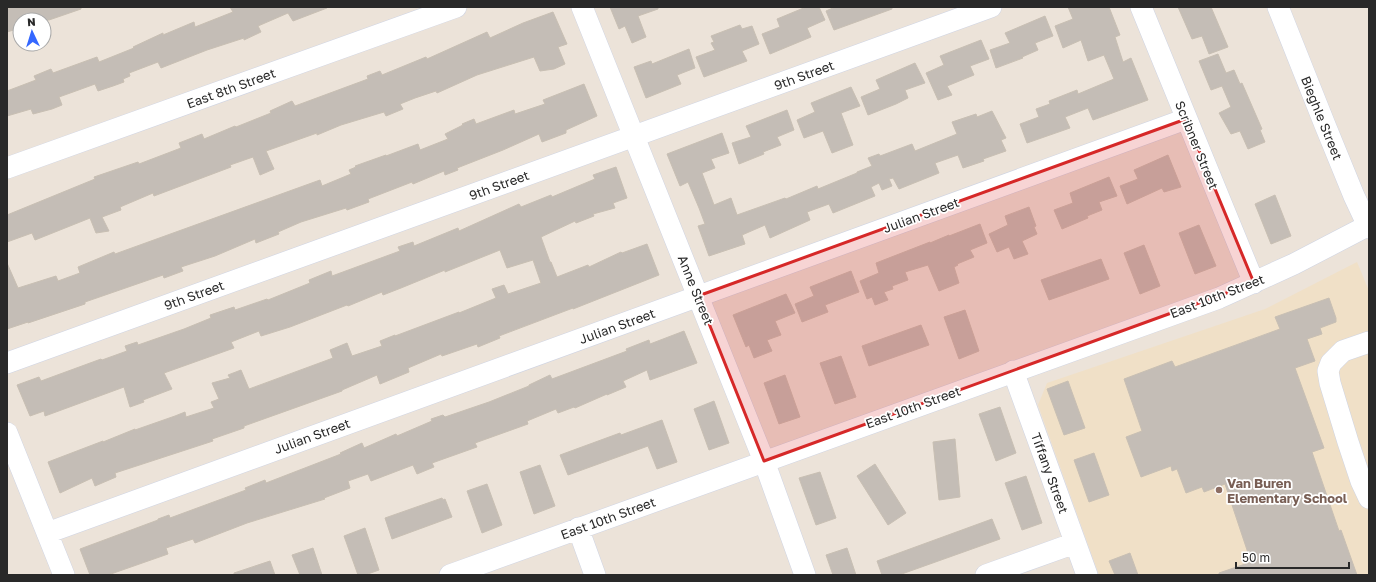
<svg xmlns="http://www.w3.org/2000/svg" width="1376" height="582" font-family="'Golos Text',sans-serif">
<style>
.education{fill:#f0e0c7}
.building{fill:#c4bdb6;stroke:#c8bfb3}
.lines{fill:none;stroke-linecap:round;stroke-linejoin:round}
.minor-casing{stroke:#cfd4e3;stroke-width:22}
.minor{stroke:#fff;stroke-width:21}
.marked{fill:#d62828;fill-opacity:0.2;stroke:#d62828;stroke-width:3;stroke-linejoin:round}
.education-dot{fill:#8d6e63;stroke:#fff;stroke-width:1.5}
.labels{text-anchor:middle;stroke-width:3.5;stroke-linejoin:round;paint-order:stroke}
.street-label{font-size:13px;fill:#292929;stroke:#fff}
.education-label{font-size:13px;font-weight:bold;fill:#785e54;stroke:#fff;text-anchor:start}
</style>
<rect width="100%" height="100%" fill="#ece3d9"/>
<!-- education -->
<path class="education" d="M1357 262 1369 291V575H1099L1038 405 1047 383 1265 309Z"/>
<!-- building -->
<path class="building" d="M13 7H81V9L49 20H20V28L7 32V9Z
M230 7H327V8L293 21 288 13 258 26 261 32 244 40V38L207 50 161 68 158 62 129 73 130 76 123 79 124 82 113 86 98 91 95 84 73 92 59 97 62 105 52 109 33 114 31 109 7 116V91L36 80 34 76 51 69 53 73 97 57 99 62 134 48 133 47 163 33V35L194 22 195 27 233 12Z
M610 7H658V9L638 16 646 37 632 43 625 26 619 29Z
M806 7H819L825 20 807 28 811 37 770 54 762 34 780 27 777 19Z
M835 7H892V9L834 30 826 11Z
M1068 7H1109L1120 35 1115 37 1123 62 1131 58 1148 100 1093 120 1088 108 1065 117 1070 128 1027 143 1020 124 1039 117 1036 109 1050 104 1049 101 1077 90 1078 94 1114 79 1104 55 1088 61 1081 40 1063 48 1055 26 1073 19Z
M1178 7H1211L1228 47 1209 54 1202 36 1192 39Z
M553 12 567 44 558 47 565 64 554 69 540 71 534 57 477 75 437 93 436 91 415 98 400 104 403 109 386 116 384 112 341 125 317 135V133L266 151 274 169 260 175 253 157 230 165 231 167 154 196 153 193 120 207 121 210 102 217 109 231 96 233 90 218 35 240 32 233 7 242V215L95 179 94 177 138 162 139 164 181 148 179 143 202 134 204 139 235 126 236 127 271 113 270 111 292 101 295 106 368 79 367 76 380 71 382 75 426 57 427 59 487 32 490 38 523 23Z
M1045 16 1053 36 1035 43 1038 50 1022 57 1023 58 996 68 990 50 1010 43 1005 33Z
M740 25 742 29 752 26 759 44 742 51 747 61 704 77 696 57 715 50 711 43 714 42 711 36Z
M981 40 989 59 970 66 974 75 947 86 952 95 938 100 926 73 944 65 940 56Z
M689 49 695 68 677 75 681 84 646 98 634 67 651 61 652 64Z
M1218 54 1226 73 1234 70 1240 84 1242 83 1262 129 1260 130 1265 142 1248 149 1240 131 1231 134 1219 113 1231 107 1222 86 1211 90 1199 61Z
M915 63 925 83 905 90 908 98 896 104 868 115 861 97 880 89 876 80Z
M584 84 597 116 566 130V133L542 142 539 134 503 150 457 168 458 170 445 175 444 171 413 184 412 182 368 199 369 202 347 210 346 208 301 222 278 232 279 234 256 243 255 239 215 256 181 267 183 271 164 278 163 275 85 302V304L28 323V322L7 329V263L18 288 56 276 58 281 80 273 78 267 114 252 115 254 320 180 322 186 351 174 349 170 356 167 355 166 386 155V156L418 144 420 150 448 139 445 134 463 125 462 124 474 119 476 124 514 110 515 114 545 104 543 100Z
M851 87 860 106 841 113 853 145 832 153 823 131 804 138 797 120 815 112 811 103Z
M787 110 794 130 777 137 781 145 763 152 764 154 739 164 732 143 751 137 746 126Z
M992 111 1006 138 1001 140 1006 151 983 159 984 161 963 168 958 155 935 163 939 173 899 189 893 178 889 179 892 186 882 190 879 183 871 187 875 196 833 213 829 204 807 212 810 220 770 238 765 225 742 235 745 244 709 256 698 226 705 224 699 208 688 182 680 186 667 154 722 133 729 153 711 159 715 168 702 173 714 205 731 198 737 215 785 198 786 199 817 186 818 189 857 173V172L872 166 868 158 879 154 880 156 912 144 915 151 957 134 952 122 976 114 977 117Z
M1168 155 1181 187 1164 192 1162 188 1127 204 1120 186 1138 179 1134 170Z
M616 167 627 198 613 203 615 208 593 214 594 216 576 223 575 221 541 237 550 262H551L557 277 588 265 589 267 621 252 622 253 647 244 659 275 573 309V308L499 336 500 338 478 347 477 344 442 356 441 354 408 368 409 372 380 384 377 375 342 390V391L244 426V428L212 439 213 441 115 473 116 477 95 486 92 478 60 493 48 462 103 441V442L135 429V430L175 416 185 412 186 417 214 408 211 402 219 399 212 383 230 378 228 375 241 370 249 389 333 358 330 350 347 343 352 356 382 346 380 341 395 335V336L459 312V313L496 298 492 289 504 285 508 294 541 283 533 260 507 268 500 250 445 272V270L401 288 383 295 382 292 348 306 347 305 290 327 261 336 259 331 231 342 234 348 164 373 172 389 143 400 144 402 130 407 124 387 45 416 44 411 30 416 17 385 39 377 41 381 101 359 102 360 127 351 125 346 137 342 138 345 184 329 211 318 210 315 234 307 235 310 267 299 268 300 310 283 309 280 331 271 332 276 400 251 398 247 413 242 414 246 458 228 459 231 519 204 521 207 551 195 552 197 595 179 593 175Z
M1109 177 1117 196 1099 202 1102 210 1087 216 1088 218 1062 229 1054 210 1073 203 1070 193Z
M1275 195 1291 236 1271 244 1255 204Z
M1029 207 1036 226 1034 227 1037 234 1022 241 1028 254 1014 259 1009 247 997 252 989 234 1008 225 1005 216Z
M980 224 987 243 970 250 974 257 957 264 958 265 954 267 959 283 939 291 928 265 905 272 908 280 892 286 893 289 884 292 888 300 875 305 872 297 867 299 860 281 879 273 876 263 930 242V243L949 235V236Z
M1199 225 1216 266 1195 274 1179 233Z
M1144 245 1160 286 1140 294 1124 253Z
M1101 259 1109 279 1049 300 1041 280Z
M851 271 859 292 825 305 828 312 802 322 795 304 814 296 810 287Z
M786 294 795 313 775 321 781 335 767 340 772 351 754 358 749 345 746 347 733 315Z
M1329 298 1336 318V322L1320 328 1322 334 1307 339 1315 361 1295 368 1324 448 1312 452 1339 531 1341 530 1357 575H1219V573L1251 562 1225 484 1204 492 1202 487 1186 493 1177 469 1172 471 1171 466 1141 477 1126 437 1142 431 1124 379 1172 361 1175 367 1280 329 1275 317Z
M965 310 979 351 959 359 944 317Z
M921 325 929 345 869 366 862 346Z
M684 331 697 363 650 380 647 370 623 381 626 387 607 395V394L575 408 574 407 558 413 556 409 527 421 528 424 475 443 477 447 432 463 434 467 417 474 413 465 371 481 368 474 348 481 350 488 324 498 325 499 247 523 195 543 193 539 166 548 168 554 108 575H90L80 549 158 520V519L169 515 170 518 246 490 245 488 265 480 266 483 341 454 340 453 362 443 364 448 396 434 397 436 432 421 431 419 443 415 445 417 489 402 529 386V385L550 375 552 379 627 351 626 349 649 340 650 344Z
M841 356 856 397 835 404 820 363Z
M785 375 800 417 779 424 764 383Z
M1068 381 1085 428 1064 435 1047 389Z
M714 401 729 443 709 450 694 409Z
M1000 407 1016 453 996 461 979 414Z
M662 420 677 462 657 469 648 446 568 475 560 455 620 433 621 435Z
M955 439 960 497 939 500 933 442Z
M1094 453 1109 495 1089 502 1074 460Z
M875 464 906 513 888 525 857 476Z
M540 465 555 506 534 514 520 472Z
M820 472 836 518 816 525 799 478Z
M1026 476 1042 523 1022 530 1005 483Z
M487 484 502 525 482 533 467 491Z
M442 498 443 500 445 499 452 517 392 539 385 518Z
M992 519 1000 539 899 575H882L877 561Z
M365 528 379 570 365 575H358L344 536Z
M313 548 322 575H300L292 555Z
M847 548 856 575H833L826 555Z
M1130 553 1138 575H1115L1109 561Z
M270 561 275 575H234V573Z"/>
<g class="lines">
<defs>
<path id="minor" d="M582 7 764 461 805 575
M1141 7 1254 283
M1278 7 1325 125 1354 196 1369 228
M7 168 456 7
M1369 342 1343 351 1331 363 1328 371 1330 383 1348 442 1361 481 1369 498
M7 363 991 7
M1013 371 1087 575
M7 433 64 575
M578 528 595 575
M47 533 1186 119
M450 575 1219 298 1294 264 1369 225
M986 575 1075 543"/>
</defs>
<!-- minor casing -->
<use href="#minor" class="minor-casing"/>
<!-- minor -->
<use href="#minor" class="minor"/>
</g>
<!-- marked area -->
<path class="marked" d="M1186 119 1254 283 764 461 698 296Z"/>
<!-- markers -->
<circle class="education-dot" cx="1219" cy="490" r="4"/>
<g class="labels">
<!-- street labels -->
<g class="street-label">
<text transform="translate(804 75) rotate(-20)" y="5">9th Street</text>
<text transform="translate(231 88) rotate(-20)" y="5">East 8th Street</text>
<text transform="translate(1322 118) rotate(68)" y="5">Bieghle Street</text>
<text transform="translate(1197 145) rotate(68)" y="5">Scribner Street</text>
<text transform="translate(499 185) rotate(-20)" y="5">9th Street</text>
<text transform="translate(921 215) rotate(-20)" y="5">Julian Street</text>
<text transform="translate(696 290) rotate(68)" y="5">Anne Street</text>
<text transform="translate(194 295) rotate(-20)" y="5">9th Street</text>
<text transform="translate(1217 296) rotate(-21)" y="5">East 10th Street</text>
<text transform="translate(617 326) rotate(-20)" y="5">Julian Street</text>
<text transform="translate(913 407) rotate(-20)" y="5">East 10th Street</text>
<text transform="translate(312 436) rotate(-20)" y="5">Julian Street</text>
<text transform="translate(1050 473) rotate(70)" y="5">Tiffany Street</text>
<text transform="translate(608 518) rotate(-20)" y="5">East 10th Street</text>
</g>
<!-- education labels -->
<g class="education-label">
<text x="1227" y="488">Van Buren<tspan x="1227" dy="15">Elementary School</tspan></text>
</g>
</g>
<!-- border -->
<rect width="1376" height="582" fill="none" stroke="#292929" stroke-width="16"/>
<!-- north arrow -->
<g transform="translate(32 32) rotate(356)"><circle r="19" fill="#ffffff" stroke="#a9a9a9"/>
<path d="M0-3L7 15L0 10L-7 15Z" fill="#3467ff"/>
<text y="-6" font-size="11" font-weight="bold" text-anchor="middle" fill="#292929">N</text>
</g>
<!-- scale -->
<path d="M1236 562v6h113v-6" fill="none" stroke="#292929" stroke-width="2"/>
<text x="1242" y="562" font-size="12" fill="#292929" stroke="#ffffff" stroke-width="3" paint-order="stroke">50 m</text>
</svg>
